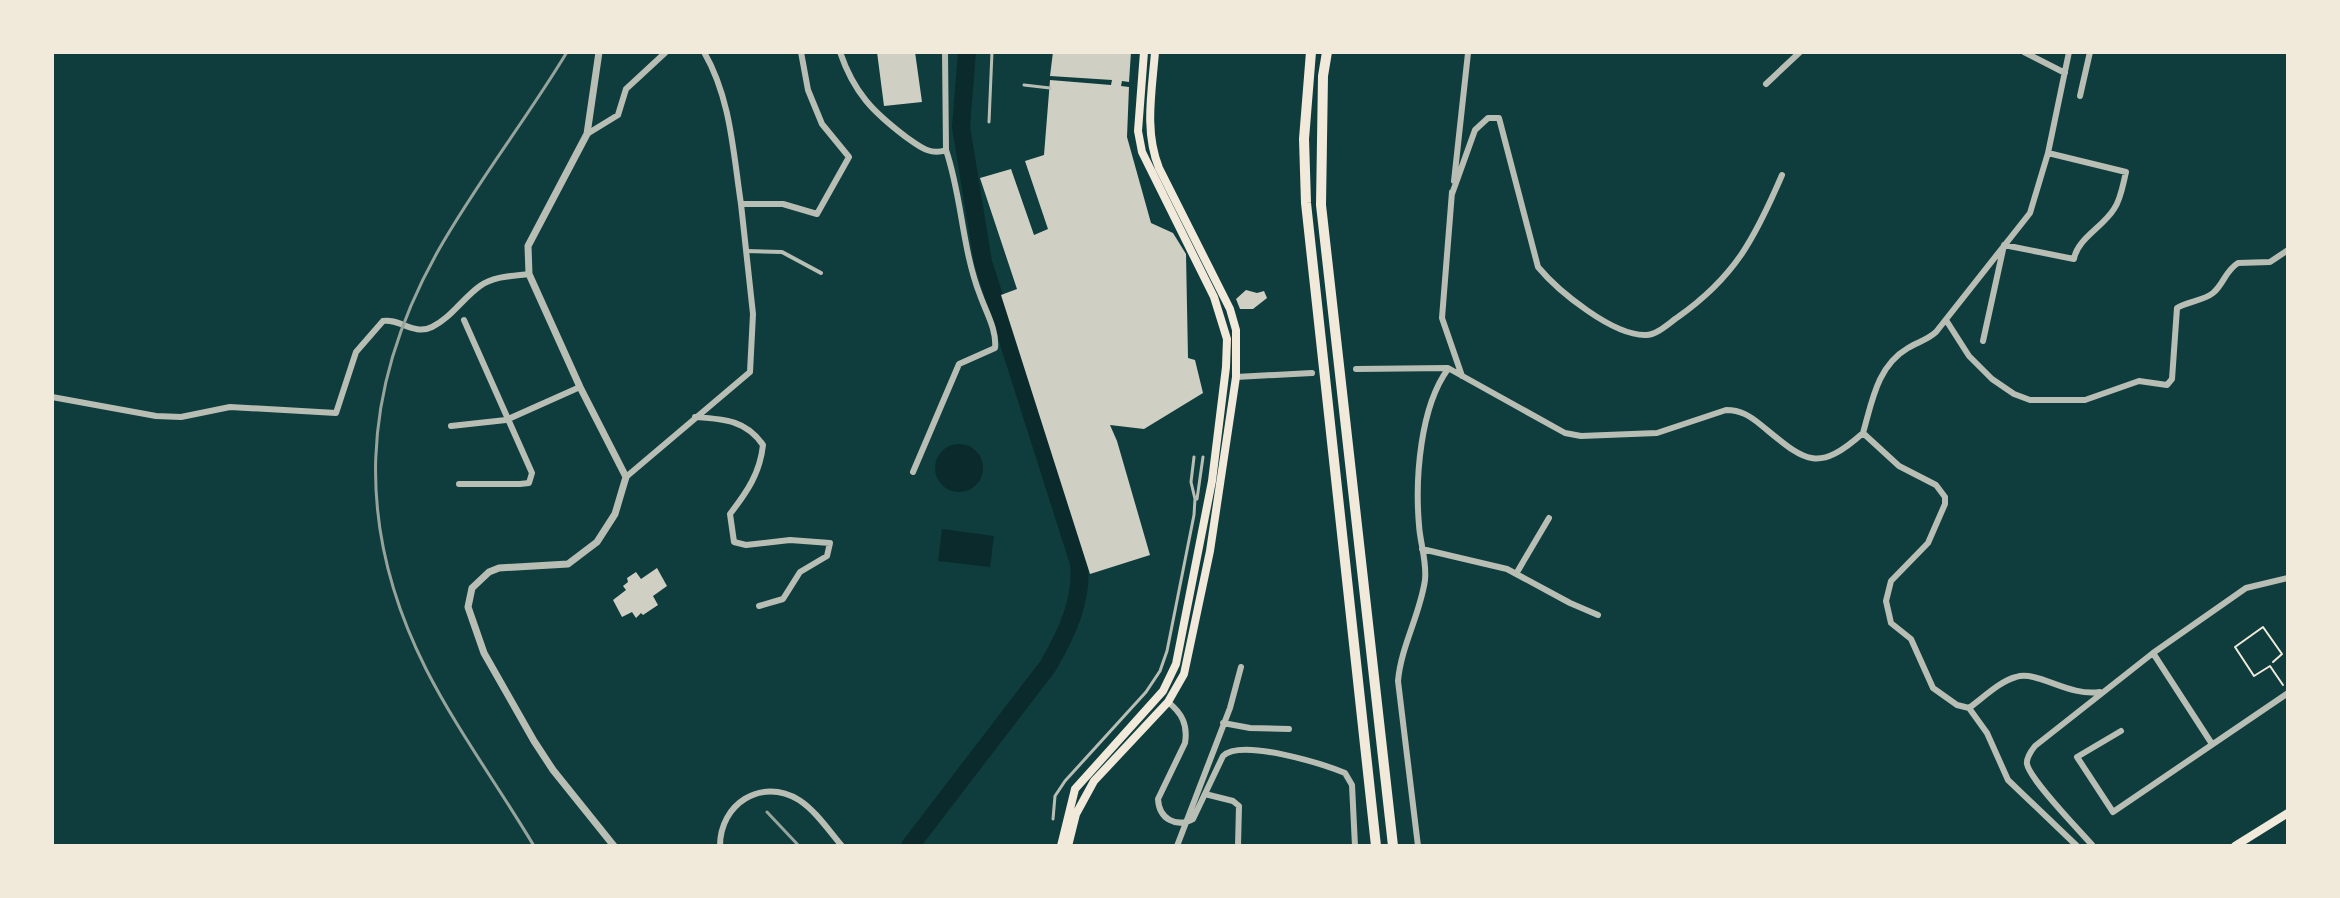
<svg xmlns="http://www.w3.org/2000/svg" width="2340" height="898" font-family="'Archivo Narrow',sans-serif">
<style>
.water{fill:#0a2a2b}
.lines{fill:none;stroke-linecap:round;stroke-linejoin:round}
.river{stroke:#0a2a2b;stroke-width:18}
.building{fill:#cfcfc3}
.path{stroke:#f1e9da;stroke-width:2}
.service{stroke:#b8beb3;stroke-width:3}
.pedestrian{stroke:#b8beb3;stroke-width:4}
.minor{stroke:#b8beb3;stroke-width:6}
.tertiary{stroke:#b8beb3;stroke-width:7}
.secondary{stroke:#f1e9da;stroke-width:8}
.motorway{stroke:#f1e9da;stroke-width:10}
.rail{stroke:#97a49c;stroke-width:3}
</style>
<rect width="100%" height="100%" fill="#0f3d3e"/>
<!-- water -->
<path class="water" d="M935 468a24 24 0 1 1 48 0a24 24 0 1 1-48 0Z
M942 529 994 536 990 567 938 561Z"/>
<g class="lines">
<!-- river -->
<path class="river" d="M910 846 1048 666C1066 635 1083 600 1079 563L983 262 961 127 967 52"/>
</g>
<!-- building -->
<path class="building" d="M877 52H915L922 102 884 106Z
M1053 52H1131L1129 82 1122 81 1121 86 1129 87 1127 137 1151 223 1173 233 1186 254 1188 358 1195 360 1203 393 1144 429 1110 425 1117 441 1150 555 1090 574 1001 295 1017 289 980 178 1011 169 1034 235 1048 229 1025 161 1044 155 1050 80 1111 85 1112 80 1050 76Z
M1246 290 1257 293 1264 291 1267 298 1253 309H1240L1236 299Z
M657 568 667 586 653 596 658 605 643 615 641 613 636 618 632 612 622 617 613 600 626 590 623 586 628 582 627 578 636 572 641 579Z"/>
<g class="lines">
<!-- path -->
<path class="path" d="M2273 662 2282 654 2263 627 2235 647 2254 676 2270 666 2283 685"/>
<!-- service -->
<path class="service" d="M1024 85 1050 88
M989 122 992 52
M1197 499 1203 457
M1053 819 1055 796 1065 781 1146 692 1160 671 1167 651 1194 515 1195 499 1191 482 1194 457"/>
<!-- pedestrian -->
<path class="pedestrian" d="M746 251 782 252 821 273"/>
<!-- minor -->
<path class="minor" d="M704 52C731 99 733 152 741 204H783L817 214 849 157 822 124 808 90 801 52
M840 52C854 93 873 112 906 137 919 146 930 156 946 150L945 52
M2024 52 2065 73
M1766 84 1800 52
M2080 96 2090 52
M587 134 618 115 626 89 666 52
M1454 181 1468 53
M1452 192 1442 318 1462 376
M1452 194 1475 130 1488 118H1499L1538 267C1558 291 1613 336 1646 335 1657 335 1669 323 1678 317 1735 277 1755 238 1782 175
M1946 320 1969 356 1992 379 2014 394 2030 400H2085L2139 381 2167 385 2172 379 2177 308C2188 301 2203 301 2213 293 2224 284 2225 271 2238 263L2270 262 2288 250
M1983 341 2004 245 2074 259C2077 239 2103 227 2114 209 2121 199 2123 184 2126 172L2048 153
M1356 369 1448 368 1565 433 1581 436 1657 433 1726 410C1741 410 1750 416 1761 425 1804 460 1816 475 1863 433
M1236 377 1312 373
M52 397 156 416 181 417 230 407 336 413 356 352 383 321C399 318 414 336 432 327 451 318 463 298 480 286 494 276 513 276 529 274
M695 417C724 419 746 420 763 445 760 473 747 492 730 514L734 542 746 545 790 540 830 543 827 556 800 572 783 599 759 606
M451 426 506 420 580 387
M1863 433 1899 466 1936 485 1945 497V504L1928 543 1891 581 1886 601 1891 623 1911 639 1933 688 1957 705 1969 708 1987 733 2008 780 2077 846
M1863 433C1872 402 1877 366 1908 348 1918 342 1927 340 1936 332L2030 213 2048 153 2069 52
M913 472 959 364 995 348C997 330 986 312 980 295 962 249 962 197 946 150
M626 477 750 372 753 314 741 204
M459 484H520L529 483 532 473 464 320
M1422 549 1507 569 1570 603 1598 615
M1516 574 1549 518
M2153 653 2212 744
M1168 702C1182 713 1188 725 1185 743L1158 799C1159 819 1176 828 1193 819L1223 756C1241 738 1323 764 1345 773L1352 785 1355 846
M1969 708C1983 698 2000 681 2016 677 2038 670 2068 697 2100 692
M1223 723 1250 728 1289 729
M2121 731 2077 757 2113 812 2288 693
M1205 794 1233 801 1239 806 1238 846
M720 846C720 804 761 777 799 800 816 811 829 831 842 846
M1177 846 1230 708 1241 667
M1418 846 1398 681C1401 646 1420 615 1425 580 1427 561 1420 543 1419 525 1415 479 1420 407 1448 369
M2093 846C2080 831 2030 780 2027 764 2026 758 2031 751 2035 746L2153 653 2246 588 2288 578"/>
<!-- tertiary -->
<path class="tertiary" d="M599 52 587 134 528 246 529 274 580 387 626 477 615 514 597 542 568 564 499 568 489 572 472 588 468 607 484 653 534 741 553 770 614 846"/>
<!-- secondary -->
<path class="secondary" d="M1061 846 1075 789 1163 691 1176 664 1212 481 1226 367 1227 339 1214 297 1142 152 1138 131 1144 52
M1068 846 1076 814 1094 781 1168 702 1184 674 1210 551 1236 377V330L1230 309 1159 168C1144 131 1152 91 1155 52
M2235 846 2288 813"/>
<!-- motorway -->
<path class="motorway" d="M1311 52 1304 139 1306 203 1376 846
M1327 52 1323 76 1321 205 1393 846"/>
<!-- rail -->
<path class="rail" d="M767 812 799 846
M534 846C499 787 457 730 426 669 354 526 360 390 438 251 477 182 526 120 567 52"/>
</g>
<!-- border -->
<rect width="2340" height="898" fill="none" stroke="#f1e9da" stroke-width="108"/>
</svg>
